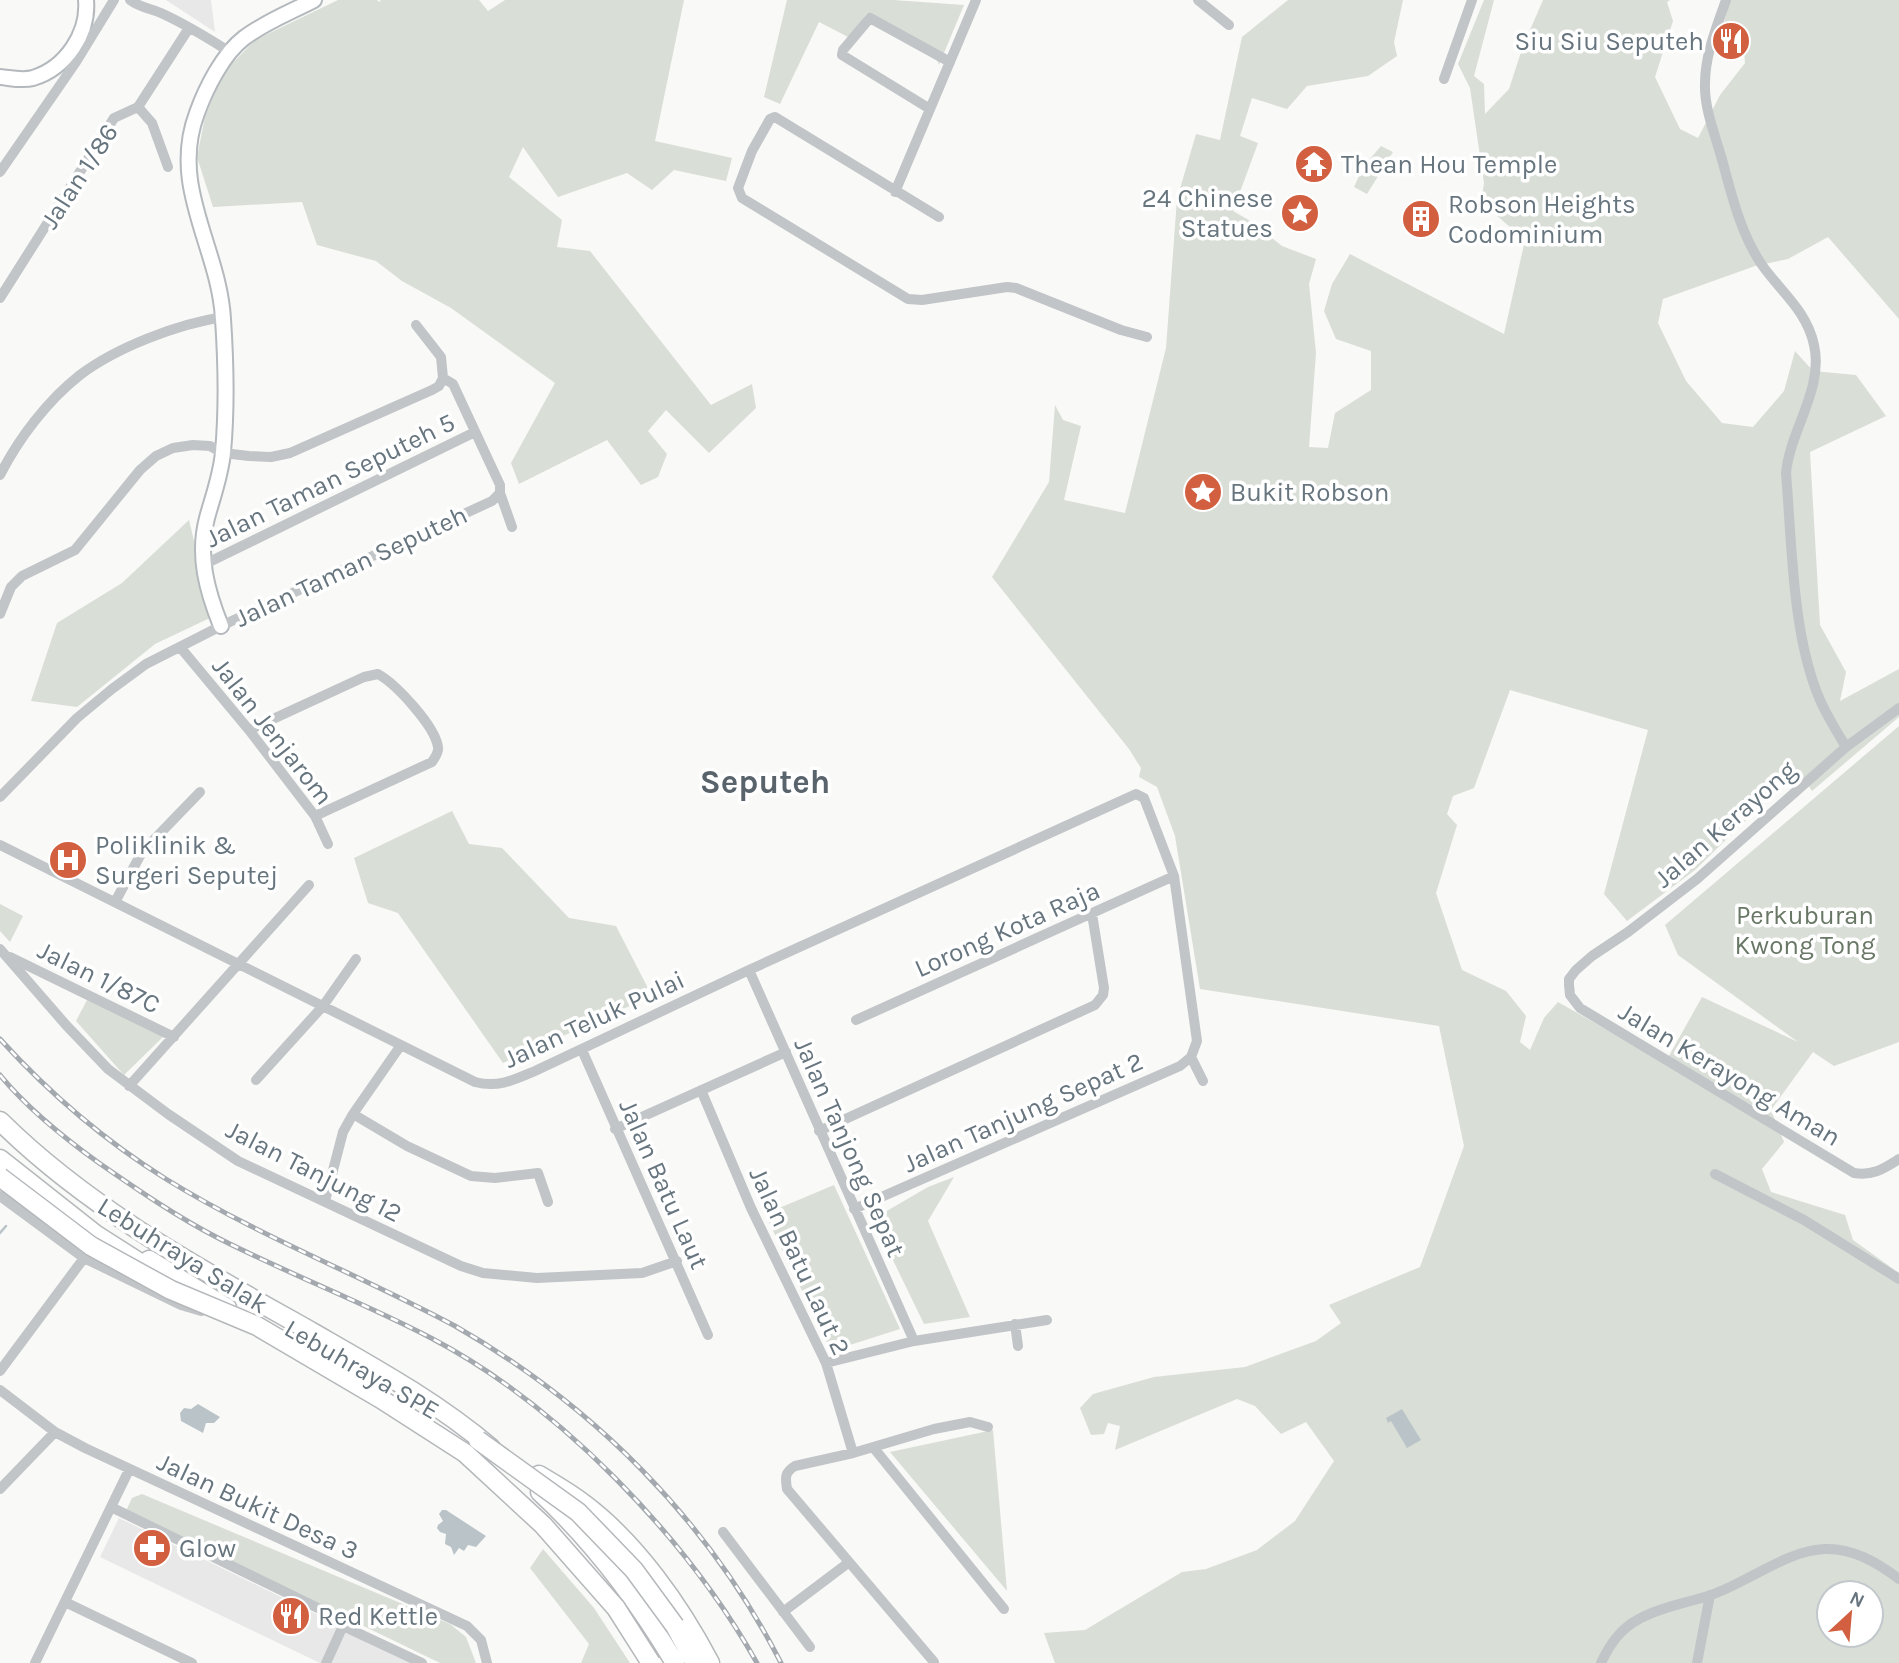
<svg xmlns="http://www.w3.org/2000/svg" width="1899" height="1663" font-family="Karla,sans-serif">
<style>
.built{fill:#e7e8e7}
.green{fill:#d9ded7;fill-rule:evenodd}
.water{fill:#bac4c8}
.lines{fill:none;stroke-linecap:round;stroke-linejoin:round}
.stream{stroke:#bac4c8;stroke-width:2.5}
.secondary-casing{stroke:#b4b9bd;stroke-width:18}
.highway-casing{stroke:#b5b8bb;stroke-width:21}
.street{stroke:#c1c5c8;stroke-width:10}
.secondary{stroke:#fff;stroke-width:14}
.highway{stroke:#fff;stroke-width:18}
.rail-casing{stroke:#a3a9ae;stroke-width:5}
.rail{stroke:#fff;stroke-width:2.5;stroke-dasharray:8;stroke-linecap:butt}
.highway-bridge-casing{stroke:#b5b8bb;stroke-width:21;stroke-linecap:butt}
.highway-bridge{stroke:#fff;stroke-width:18}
.labels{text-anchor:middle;stroke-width:7;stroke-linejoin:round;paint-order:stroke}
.poi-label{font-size:26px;fill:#67757f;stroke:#fff;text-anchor:start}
.street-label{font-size:26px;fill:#67757f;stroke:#fff}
.park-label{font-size:26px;fill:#697866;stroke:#fff}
.district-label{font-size:33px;font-weight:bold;fill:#59636b;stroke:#fff}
</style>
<rect width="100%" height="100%" fill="#f9f9f7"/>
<!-- built -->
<path class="built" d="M166 0H211L215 32Z
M119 1518 417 1663H320L100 1557Z"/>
<!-- green -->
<path class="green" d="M338 0H377L379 2 381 0H479L488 11 505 0H684L655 141 732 158 726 181 674 170 652 190 627 173 558 197 523 147 509 177 562 220 557 247 590 251 711 405 752 384 756 408 709 453 666 410 648 431 667 454 658 477 641 485 607 440 519 484 511 463 555 383 451 308 402 281 376 261 317 245 302 202 213 207 197 157 205 117 223 73 255 40Z
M787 0H893L964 5 939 65 933 49 866 14 852 39 819 22 780 104 764 97Z
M1288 0H1403L1394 42 1397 56 1368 76 1307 86 1287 109 1252 98 1240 136 1258 143 1233 211 1252 222 1282 246 1316 259 1309 284 1316 353 1309 447 1328 448 1335 413 1371 390V351L1336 339 1324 311 1332 284 1350 254 1504 334 1525 240 1481 202 1484 183 1470 88 1458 64 1484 0H1494L1474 76 1484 84 1485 114 1509 89 1523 46 1543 0H1670L1667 2 1673 21 1655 77 1680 129 1698 138 1720 95 1745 63 1742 28 1723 26 1730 0H1899V319L1828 237 1788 259 1755 266 1663 299 1658 323 1686 381 1722 423 1753 427 1784 391 1795 351 1813 371 1856 375 1886 416 1810 452 1820 625 1846 672 1840 701 1899 669V717L1812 791 1798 769 1695 870 1627 921 1604 894 1648 730 1510 690 1474 788 1453 796 1447 814 1457 825 1436 893 1462 970 1506 991 1526 1016 1520 1042 1530 1050 1544 1018 1558 1002 1665 1063 1702 997 1798 1042 1678 955 1665 925 1899 726V1042L1834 1066 1813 1052 1771 1110 1784 1142 1762 1169 1771 1192 1845 1215 1853 1240 1899 1273V1663H1055L1044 1633 1085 1630 1182 1572 1206 1569 1257 1550 1295 1521 1334 1461 1306 1422 1281 1434 1255 1406 1237 1399 1115 1450 1120 1426 1108 1423 1104 1434 1091 1435 1080 1408 1093 1394 1154 1377 1245 1367 1316 1341 1341 1323 1329 1305 1420 1267 1464 1146 1439 1026 1200 989 1175 836 1157 787 1139 777 1141 768 1129 749 992 577 1049 482 1055 405 1063 420 1081 426 1064 500 1125 513 1166 348 1177 199 1196 134 1220 140 1242 37ZM1829 1593H1871V1635H1829Z
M1381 146 1393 152 1367 194 1354 187 1363 167Z
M189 520 212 617 155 644 77 707 31 701 57 623 122 583Z
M452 811 469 844 502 848 569 918 616 926 652 996 503 1063 398 913 368 903 354 858Z
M0 904 23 916 10 942 0 931Z
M87 1000 165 1035 124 1075 76 1021Z
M954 1177 928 1221 970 1317 924 1324 873 1219 928 1187Z
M834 1185 900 1329 831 1351 765 1214Z
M993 1430 1007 1591 890 1452Z
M142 1494 450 1624 466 1637 476 1663H440L126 1511 132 1498Z
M543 1549 594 1608 630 1663H581L589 1644 530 1568Z"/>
<!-- water -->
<path class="water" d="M198 1404 220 1417 214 1423H206L203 1433 181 1421 180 1413 184 1408 191 1409Z
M1402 1409 1421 1440 1407 1448 1391 1421 1388 1423 1386 1418Z
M442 1510H446L486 1536 476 1547 468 1545 464 1551 459 1548 454 1555 451 1547 445 1544 446 1534 440 1532 437 1528 438 1525 443 1521 439 1514Z"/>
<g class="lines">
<!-- stream -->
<path class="stream" d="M0 1233 6 1226"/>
<defs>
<path id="secondary" d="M0 77C11 78 22 81 33 78 66 68 89 33 86 0
M221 626C207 591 197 556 207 518 213 496 221 475 223 452 227 408 226 363 223 319 219 247 169 187 197 113 206 88 223 54 244 38 265 22 291 12 314 0"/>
<path id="highway" d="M0 1121C90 1210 202 1270 312 1332 373 1367 437 1402 491 1448
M0 1159 95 1234 156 1273
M149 1260 227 1308
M539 1475C554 1484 570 1493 584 1504 636 1543 680 1606 710 1663
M540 1492C593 1541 638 1601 675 1663
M675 1626 695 1663"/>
</defs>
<!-- secondary casing -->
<use href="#secondary" class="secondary-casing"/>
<!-- highway casing -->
<use href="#highway" class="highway-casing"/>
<!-- street -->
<path class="street" d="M130 0C141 8 149 8 161 13 185 24 208 38 230 52
M1198 0 1229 25
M1726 0C1717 26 1705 55 1705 83 1704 107 1714 132 1721 156 1731 192 1740 233 1762 265 1781 292 1807 311 1814 345 1824 389 1790 430 1786 473 1792 543 1792 636 1820 700 1827 716 1837 732 1846 747
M1444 79 1472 0
M138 107 152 123 168 167
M930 109 842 55 843 50 870 18 950 62
M0 172 76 62 114 0
M895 192 976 0
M939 217 775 117 770 119 752 151 738 188 742 198 908 299 922 300 1007 287 1016 288 1121 330 1147 337
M0 298 114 118 138 107 189 28
M416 325 441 357 443 378
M443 378 453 384 500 485V493L512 527
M0 475C19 438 47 401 80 375 117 347 178 324 223 317
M203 565 475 432
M0 614 11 587 22 576 75 550 140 470 156 456 173 448 193 445 210 446 223 453 249 456 271 457 290 453 432 390 439 386 443 378
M180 647 249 730 315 816 328 844
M1899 708 1846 747 1697 879 1628 932 1592 956 1576 970 1569 979V985L1570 995 1580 1008 1854 1173C1873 1176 1883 1169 1899 1159
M249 730 364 677 378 674C396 684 435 726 438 747 439 753 435 757 432 762L315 816
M0 797 77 718 112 689 146 664 221 626 492 501 500 493
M0 845 475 1082C498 1088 514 1080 535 1071L749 970 1136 794 1144 798 1174 876 1197 1041 1191 1057 1180 1066 854 1209
M115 902 142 852 200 792
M0 949 66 1025 108 1069 168 1114 238 1161 461 1266 483 1273 537 1278 642 1273 677 1261
M10 957 174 1037
M749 970 914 1341
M856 1020 1174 876
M582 1050 708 1335
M1191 1057 1203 1081
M256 1080 323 1006 356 959
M129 1086 309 885
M701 1090 751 1208 826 1363 853 1453
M353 1114 407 1146 471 1176 495 1178 538 1173 548 1202
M615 1129 786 1052
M819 1131 1095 1005 1103 995 1104 988 1092 914
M1715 1174 1804 1220 1899 1279
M0 1196 84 1258 181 1305 201 1311
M325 1201 343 1132 353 1114 401 1045
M1015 1324 1018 1346
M826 1363 914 1341 1047 1320
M0 1371 84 1258
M0 1390 55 1432 85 1448 467 1626 481 1640 487 1663
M873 1447 1004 1609
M0 1489 55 1432
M111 1507 326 1612 343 1626 422 1663
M723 1532 810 1647
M65 1602 192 1663
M783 1612 848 1563
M934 1662 787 1489C785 1477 785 1472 795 1466L853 1453 934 1429 970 1422 988 1427
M35 1663 129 1470
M326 1663 343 1626
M1601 1663C1610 1644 1620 1629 1639 1619 1660 1607 1687 1603 1711 1595 1747 1583 1787 1550 1825 1549 1853 1548 1878 1563 1899 1579
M1697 1663 1710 1595"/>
<!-- secondary -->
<use href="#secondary" class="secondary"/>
<!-- highway -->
<use href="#highway" class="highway"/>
<defs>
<path id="rail" d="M0 1039C48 1092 105 1141 166 1179 258 1236 360 1275 455 1326 593 1405 708 1520 781 1663
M0 1075C28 1109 63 1137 99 1163 138 1190 177 1217 220 1239 289 1274 362 1302 431 1338 559 1405 686 1537 757 1663"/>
</defs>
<!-- rail casing -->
<use href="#rail" class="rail-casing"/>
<!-- rail -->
<use href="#rail" class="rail"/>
<defs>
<path id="highway-bridge" d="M0 1177 91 1246 171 1290 257 1326 381 1399 465 1453 543 1525 616 1608 651 1663
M478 1440 578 1512 634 1570 675 1626"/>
</defs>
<!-- highway-bridge casing -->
<use href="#highway-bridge" class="highway-bridge-casing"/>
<!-- highway-bridge -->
<use href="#highway-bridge" class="highway-bridge"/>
</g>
<!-- icons -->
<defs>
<symbol id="restaurant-disc" viewBox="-11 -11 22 22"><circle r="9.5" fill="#d15f40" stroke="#fff"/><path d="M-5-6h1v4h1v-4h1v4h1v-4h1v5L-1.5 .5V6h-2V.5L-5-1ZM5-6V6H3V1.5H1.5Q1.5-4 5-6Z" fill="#fff"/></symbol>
<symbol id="temple-disc" viewBox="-11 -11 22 22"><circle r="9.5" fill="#d15f40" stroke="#fff"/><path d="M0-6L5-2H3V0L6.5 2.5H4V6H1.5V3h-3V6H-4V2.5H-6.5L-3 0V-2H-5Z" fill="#fff"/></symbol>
<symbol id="sight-disc" viewBox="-11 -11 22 22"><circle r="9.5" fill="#d15f40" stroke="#fff"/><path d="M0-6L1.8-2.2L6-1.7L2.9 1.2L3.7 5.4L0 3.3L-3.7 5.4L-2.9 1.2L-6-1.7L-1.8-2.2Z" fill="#fff"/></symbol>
<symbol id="building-disc" viewBox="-11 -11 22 22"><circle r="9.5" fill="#d15f40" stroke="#fff"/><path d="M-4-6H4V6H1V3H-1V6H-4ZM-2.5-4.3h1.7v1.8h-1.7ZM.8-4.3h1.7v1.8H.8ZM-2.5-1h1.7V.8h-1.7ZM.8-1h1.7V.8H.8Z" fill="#fff"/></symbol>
<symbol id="hospital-disc" viewBox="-11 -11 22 22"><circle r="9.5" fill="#d15f40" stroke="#fff"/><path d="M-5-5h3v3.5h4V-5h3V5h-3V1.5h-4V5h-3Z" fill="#fff"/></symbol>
<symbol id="pharmacy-disc" viewBox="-11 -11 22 22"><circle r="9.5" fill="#d15f40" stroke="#fff"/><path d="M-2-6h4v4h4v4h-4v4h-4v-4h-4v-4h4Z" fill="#fff"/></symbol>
</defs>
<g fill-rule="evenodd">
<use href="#restaurant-disc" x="1709" y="19" width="44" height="44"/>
<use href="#temple-disc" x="1292" y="142" width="44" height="44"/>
<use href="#sight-disc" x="1278" y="191" width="44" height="44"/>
<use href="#building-disc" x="1399" y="197" width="44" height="44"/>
<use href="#sight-disc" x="1181" y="470" width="44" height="44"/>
<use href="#hospital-disc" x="46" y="838" width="44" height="44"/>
<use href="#pharmacy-disc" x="130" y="1526" width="44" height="44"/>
<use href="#restaurant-disc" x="269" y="1594" width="44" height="44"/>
</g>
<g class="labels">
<!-- poi labels -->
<g class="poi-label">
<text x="1704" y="50" text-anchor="end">Siu Siu Seputeh</text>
<text x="1341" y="173">Thean Hou Temple</text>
<text x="1273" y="207" text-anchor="end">24 Chinese<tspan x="1273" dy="30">Statues</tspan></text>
<text x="1448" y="213">Robson Heights<tspan x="1448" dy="30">Codominium</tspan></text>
<text x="1230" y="501">Bukit Robson</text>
<text x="95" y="854">Poliklinik &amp;<tspan x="95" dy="30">Surgeri Seputej</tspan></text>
<text x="179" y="1557">Glow</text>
<text x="318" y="1625">Red Kettle</text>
</g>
<!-- street labels -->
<g class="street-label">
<text transform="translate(79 176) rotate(-57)" y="9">Jalan 1/86</text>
<text transform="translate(330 480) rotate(-26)" y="9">Jalan Taman Seputeh 5</text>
<text transform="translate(351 566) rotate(-25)" y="9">Jalan Taman Seputeh</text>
<text transform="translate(273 731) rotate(52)" y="9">Jalan Jenjarom</text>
<text transform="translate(1725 824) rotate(-41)" y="9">Jalan Kerayong</text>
<text transform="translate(1007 929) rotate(-24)" y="9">Lorong Kota Raja</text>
<text transform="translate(99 977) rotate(26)" y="9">Jalan 1/87C</text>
<text transform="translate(594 1019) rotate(-25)" y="9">Jalan Teluk Pulai</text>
<text transform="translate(1730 1074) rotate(31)" y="9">Jalan Kerayong Aman</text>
<text transform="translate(1023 1112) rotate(-24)" y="9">Jalan Tanjung Sepat 2</text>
<text transform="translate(850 1147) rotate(66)" y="9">Jalan Tanjong Sepat</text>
<text transform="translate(314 1171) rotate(27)" y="9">Jalan Tanjung 12</text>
<text transform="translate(664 1184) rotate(66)" y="9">Jalan Batu Laut</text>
<text transform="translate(183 1255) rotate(32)" y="9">Lebuhraya Salak</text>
<text transform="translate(800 1261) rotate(65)" y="9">Jalan Batu Laut 2</text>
<text transform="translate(362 1369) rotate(30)" y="9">Lebuhraya SPE</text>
<text transform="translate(258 1506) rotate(25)" y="9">Jalan Bukit Desa 3</text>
</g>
<!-- park labels -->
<g class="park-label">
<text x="1805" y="924">Perkuburan<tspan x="1805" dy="30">Kwong Tong</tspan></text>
</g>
<!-- district labels -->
<g class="district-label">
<text x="765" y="793">Seputeh</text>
</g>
</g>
<!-- north arrow -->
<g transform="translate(1850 1614) rotate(26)"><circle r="33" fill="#ffffff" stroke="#c2c8cc" stroke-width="2"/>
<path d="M0-5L12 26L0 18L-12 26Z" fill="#d15f40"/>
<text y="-10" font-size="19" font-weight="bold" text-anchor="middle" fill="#67757f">N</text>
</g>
</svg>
